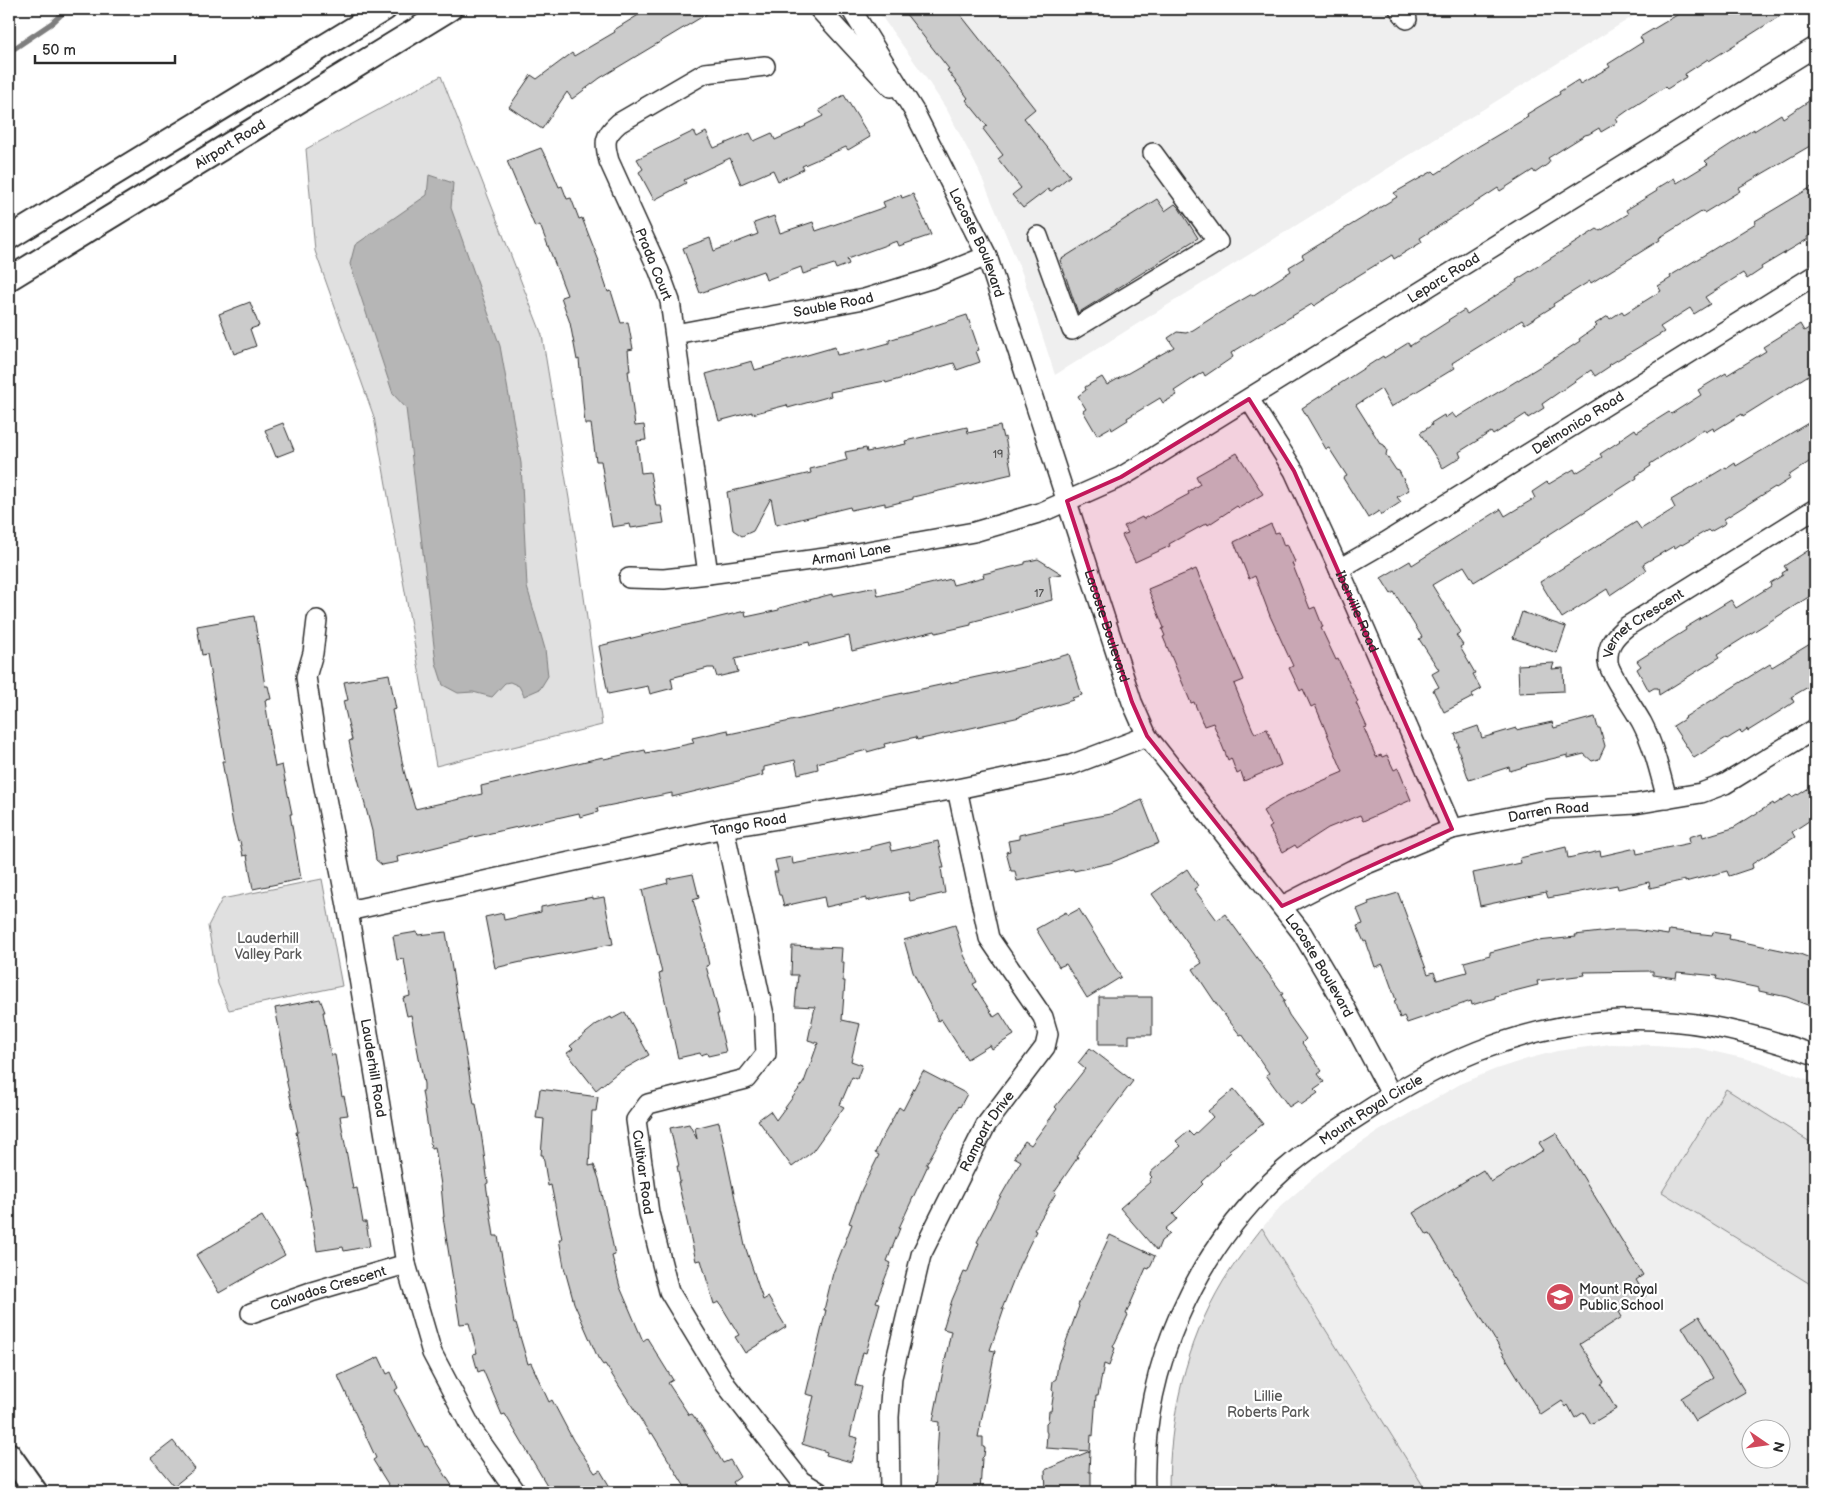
<svg xmlns="http://www.w3.org/2000/svg" width="1824" height="1501" font-family="'Balsamiq Sans',sans-serif">
<style>
.built{fill:#efefef;fill-rule:evenodd}
.green{fill:#e0e0e0;stroke:#868686}
.water{fill:#b6b6b6;stroke:#7e7e7e}
.lines{fill:none;stroke-linecap:round;stroke-linejoin:round}
.stream{stroke:#7e7e7e;stroke-width:5.5}
.building{fill:#cbcbcb;stroke:#2b2b2b}
.minor-casing{stroke:#2b2b2b;stroke-width:22}
.major-casing{stroke:#2b2b2b;stroke-width:26}
.minor{stroke:#fff;stroke-width:19}
.major{stroke:#fff;stroke-width:22}
.marked{fill:#c2185b;fill-opacity:0.2;stroke:#c2185b;stroke-width:4;stroke-linejoin:round}
.labels{text-anchor:middle;stroke-width:4.5;stroke-linejoin:round;paint-order:stroke}
.number-label{font-size:11px;fill:#535353}
.street-label{font-size:14px;fill:#2b2b2b;stroke:#fff}
.park-label{font-size:14px;fill:#585858;stroke:#fff}
.poi-label{font-size:14px;fill:#2b2b2b;stroke:#fff;text-anchor:start}
</style>
<rect width="100%" height="100%" fill="#fff"/>
<filter id="ink" filterUnits="userSpaceOnUse"><feTurbulence type="fractalNoise" baseFrequency=".02" numOctaves="2"/><feDisplacementMap in="SourceGraphic" scale="10" xChannelSelector="R" yChannelSelector="G"/><feConvolveMatrix kernelMatrix="1 2 1 2 8 2 1 2 1" color-interpolation-filters="sRGB"/></filter>
<g filter="url(#ink)">
<!-- built -->
<path class="built" d="M876 9H1645L1055 375 1022 273 979 171 947 110 924 75Z
M1611 1044 1655 1045 1698 1048 1760 1062 1815 1082V1492H1427L1262 1228 1281 1206 1331 1163 1379 1131 1462 1083 1496 1069 1527 1059 1557 1051ZM1752 1428H1782V1458H1752Z"/>
<!-- green -->
<path class="green" d="M441 76 542 335 577 547 602 725 436 766 374 417 315 251 306 149Z
M322 879 342 986 229 1010 218 984 208 926 222 899Z
M1726 1089 1815 1145V1287L1662 1192Z
M1262 1228 1427 1492H1169C1169 1419 1185 1344 1224 1280 1235 1262 1249 1245 1262 1228Z"/>
<!-- water -->
<path class="water" d="M429 175 453 183 451 208 500 346 521 463 527 587 545 649 548 676 540 689 524 696 519 686 510 682 505 683 492 697 473 692 458 693 443 685 436 663 406 408 393 394 350 264 355 245 427 195Z"/>
<g class="lines">
<!-- stream -->
<path class="stream" d="M9 49 15 48 52 23 67 9"/>
</g>
<!-- building -->
<path class="building" d="M637 9H715L600 78 572 99 567 92 542 129 509 107 531 75 537 79 572 53 574 56 615 32 614 30 640 14Z
M902 9H956L1035 109 1024 118 1070 176 1050 192 1048 189 1023 208 1012 195 1021 188 998 159 1003 155 983 129 987 126 966 100 968 98 947 70 949 69Z
M1687 9H1791L1709 61 1708 59 1685 74 1686 77 1667 89 1665 87 1630 109 1616 119 1618 122 1601 132 1599 128 1589 134 1585 135 1548 158 1550 161 1548 164 1535 173 1533 170 1500 191 1498 188 1475 203 1420 238 1422 242 1394 259 1392 255 1341 286 1337 291 1314 306 1312 304 1231 353 1233 357 1205 376 1203 372 1174 391 1177 395 1163 403 1160 398 1127 418 1128 420 1112 430 1111 427 1097 435 1083 411 1086 409 1078 396 1086 390 1085 387 1102 377 1107 385 1174 347 1168 338 1177 332 1186 333 1193 330 1221 312 1252 294V296L1291 271 1289 267 1304 258 1302 255 1397 197 1394 193 1433 171 1436 174 1479 146 1528 117 1527 114 1560 94 1559 92 1578 80 1580 84 1610 67 1608 64 1643 42 1640 37Z
M844 95 870 137 848 150 846 147 802 166 804 169 778 181 773 170 741 184 730 158 684 180 686 183 654 200 639 172 643 169 637 159 694 131 697 137 706 132 714 148 750 133 754 141 772 133 775 140 806 126 805 125 823 116 819 110Z
M1815 97V143L1738 188 1740 191 1704 213 1703 211 1659 238 1660 240 1591 283 1590 281 1553 304 1554 306 1525 324 1522 320 1452 363 1455 368 1391 407 1381 389 1356 405 1380 443 1384 445 1387 450 1386 455 1396 470 1399 471 1409 490 1397 497 1401 502 1381 515 1379 511 1368 518 1343 478 1347 476 1329 448 1326 449 1302 408 1383 356 1384 358 1408 343 1410 346 1449 321 1448 320 1464 310 1467 314 1517 282 1516 280 1597 229 1600 231 1628 214 1626 210 1657 191 1656 189 1674 178 1677 183 1708 164 1705 161 1754 129V131L1781 114 1783 118Z
M541 148 545 156H546L559 187 562 186 567 199 571 198 579 219 582 218 599 261 598 262 608 292 611 291 621 323 628 322 633 349 628 350 630 371H628L635 426 644 425 646 440 637 441 641 473 650 472 656 506H661L664 523 631 528 630 524 612 527 601 461H596L591 424H585L579 359 577 360 570 323 561 297 567 295 540 225 535 227 507 161Z
M1815 185V231L1807 237 1808 239 1761 267 1762 269 1747 279 1743 273 1705 297 1710 304 1694 314 1690 308 1660 327 1664 332 1609 365 1610 366 1595 376 1591 370 1542 404 1544 408 1528 418 1526 414 1493 435 1491 432 1459 452 1461 457 1443 468 1420 433 1432 425 1431 423 1444 415 1445 418 1452 413 1456 418 1554 358 1580 341 1579 339 1597 326 1595 324 1608 316 1610 319 1622 311 1624 314 1661 291 1658 286 1671 278 1670 276 1756 223 1755 221Z
M913 194 931 235 899 246 897 241 847 259 849 264 836 269 834 264 803 274 801 267 766 280 763 271 700 293 683 248 710 238 714 251 758 234 754 223 774 216 780 233 813 222 816 231 885 207 883 202 901 195 902 198Z
M1157 199 1165 211 1175 204 1179 208 1198 238 1078 313 1060 260Z
M250 302 259 326 250 329 256 346 234 354 219 314Z
M967 315 979 350 976 351 980 362 957 370 954 363 886 383 885 381 830 392 831 396 788 408 787 405 752 414V412L719 421 706 374 752 361 755 370 835 347 837 355 871 348 889 343V340Z
M1800 324 1804 331 1815 324V371L1743 416 1742 414 1714 431 1713 428 1706 432 1704 429 1650 464 1651 466 1636 476 1637 478 1539 541V542L1474 582 1464 566 1432 585 1461 632 1456 635 1463 645 1460 647 1475 673 1473 674 1481 689 1472 694 1473 697 1444 712 1433 690 1439 687 1432 674 1439 670 1419 639 1422 637 1394 592 1391 594 1381 578 1410 561 1412 565 1501 509 1505 516 1535 498 1532 492 1547 482 1549 484 1574 469 1576 473 1602 457 1600 454 1620 441 1619 440 1635 429 1637 432 1669 412 1671 414 1701 395 1698 390 1726 373 1727 375 1766 351 1763 347Z
M1815 419V458L1788 476 1790 479 1776 488 1775 487 1724 519 1726 523 1710 532 1708 530 1682 545 1681 544 1675 548 1674 546 1643 564 1647 570 1610 595 1607 589 1562 618 1540 582 1636 522 1641 529 1675 508 1671 500 1726 467V469L1735 463 1736 466Z
M283 423 294 450 276 457 265 430Z
M1000 426 1003 438 1005 437 1012 474 913 497V499L885 506V503L851 510 850 507 776 525 771 498 753 531 742 536 733 530 727 492 811 473 810 469 847 460 845 452 866 448 867 452 906 444 905 441 967 427 968 433Z
M1237 453 1263 494 1239 508 1237 506 1208 525 1207 523 1169 544 1170 546 1135 562 1122 535 1128 533 1124 526 1142 517 1143 519 1189 494 1188 492 1200 484 1196 476Z
M1271 524 1275 533 1279 532 1284 546 1287 544 1295 562 1292 563 1310 609 1315 607 1323 627 1321 628 1336 660 1338 659 1358 702 1356 703 1367 727 1364 728 1376 757 1381 755 1382 757 1387 755 1394 770 1398 768 1411 800 1363 821 1360 815 1328 828 1297 848 1295 845 1283 852 1269 828 1272 826 1263 811 1287 796 1343 772 1315 705 1311 707 1303 689 1300 691 1289 668 1293 666 1270 616 1255 576 1249 579 1234 542Z
M1815 546V593L1718 654 1720 657 1659 695 1658 688H1654L1649 691 1637 669 1641 666 1637 661 1686 630 1685 628 1731 600 1736 608 1771 586 1770 583 1783 575 1782 573 1787 570 1784 566Z
M1038 559 1062 574 1049 576 1052 600 971 622V625L936 633 935 631 852 651 849 636 810 646 809 642 768 651 735 659 738 672 717 677 714 668H708L671 678 673 688 650 694 648 686 608 694 599 646 745 611 746 617 779 610V608L832 594V596L876 587 878 596 951 579 953 585 984 577 983 574 1025 564V562Z
M1196 569 1244 680 1234 684 1253 730 1255 733 1267 729 1281 765 1244 781 1241 772 1237 774 1231 758 1228 760 1213 723 1204 726 1194 702 1191 703 1163 637 1165 636 1162 629 1164 628 1148 589Z
M1522 612 1566 627 1557 653 1513 638Z
M254 616 265 686H268L271 699 265 700 270 734 269 735 275 767 282 765 292 814H290L301 879 253 889 247 855 243 856 240 841 238 842 233 824 222 761H225L207 654 202 655 197 626Z
M1815 641V683L1791 697 1794 702 1785 708 1748 731 1747 729 1742 733 1740 731 1727 739 1726 738 1694 758 1673 726 1686 718 1685 717 1770 664 1772 667Z
M1069 654 1082 695 1072 698 1073 700 1020 716V717L917 740 916 737 884 744 885 747 867 752V750L817 763 818 769 798 774 795 760 764 767V771H762L763 775 672 797V793L597 808 598 812 580 817 579 813 469 838V839L424 850V851L397 857 398 862 382 865 376 860 372 831 352 756 349 741 352 740 343 701 348 700 344 682 389 674 396 709 392 710 404 771 415 809 482 794 481 786 603 757 604 759 645 750 646 753 694 743 692 738 728 730 729 734 833 712V710L871 700 1032 665Z
M1554 663 1552 669 1563 668 1564 691 1519 693 1518 665Z
M1595 717 1598 728H1600L1605 746 1599 759 1592 761 1584 754 1568 758V755L1526 765 1527 766 1510 771 1509 767 1469 780 1457 746H1459L1455 734 1478 726 1482 738 1516 728V730L1552 722 1554 728Z
M1815 784V817L1792 832 1795 837 1752 864 1753 868 1729 876 1727 871 1685 882V880L1650 888 1649 882 1618 889 1617 885 1548 898 1546 892 1480 906 1473 873 1521 863 1520 858 1566 847 1568 858 1600 851 1601 856 1636 848 1637 854 1690 843 1689 837 1702 833 1703 837 1733 828 1773 803 1774 805 1790 795 1792 797 1797 794 1798 795Z
M1142 800 1159 843 1110 863 1074 871 1073 869 1017 881 1015 871H1011L1006 852 1010 851 1008 841 1019 839V835L1063 825 1062 823 1110 814Z
M938 841 944 868H941L945 893 910 901 908 892 866 901V898L826 907 824 897 784 906 781 895H779L774 872H778L775 860 792 857 793 864 871 849 870 847 890 842 892 851Z
M1187 869 1198 886 1194 889 1217 920 1225 914 1283 994 1281 995 1285 1001 1283 1002 1289 1015 1306 1039 1302 1043 1322 1071 1318 1074 1324 1082 1314 1089 1318 1093 1301 1105 1298 1101 1289 1107 1266 1075 1269 1073 1242 1034 1240 1035 1217 1005 1193 969 1202 963 1152 894Z
M693 874 699 898 693 900 706 947H705L709 965 706 966 719 1014H717L726 1052 708 1056 707 1053 701 1055 700 1053 678 1058 659 974 662 973 642 890 668 883 667 879Z
M1398 893 1428 974 1434 972 1437 980 1467 972 1464 962 1490 955V952L1537 940 1538 941 1576 937 1575 935 1618 930H1635L1668 935 1669 930 1712 935 1713 932 1730 935 1729 939 1800 954 1815 960V1008L1787 997 1759 991V988L1716 979 1717 976 1677 972 1676 978 1653 975V971L1584 972 1585 975 1537 981 1538 985 1495 996V998L1472 1005 1471 1001 1407 1023 1404 1016 1400 1018 1394 1001 1396 1000 1383 964 1375 967 1366 941 1364 942 1357 926 1363 924 1357 909 1369 904 1368 902Z
M593 897V899L604 897 613 944 530 960 495 968 485 917 503 913 504 920 541 912V907Z
M1079 909 1121 977 1087 998 1066 964 1059 967 1036 929 1066 912 1068 915Z
M955 925 964 955 977 982 973 984 994 1017 1000 1013 1014 1035 992 1049 990 1045 967 1059 941 1019 938 1021 913 972 904 940Z
M417 932 418 935 446 932 474 1104H476L482 1139 488 1183 486 1184 494 1236H498L514 1323H516L528 1364 531 1363 549 1402 552 1400 573 1440 595 1473 600 1470 613 1492H551L505 1414 502 1415 483 1370 478 1372 473 1354 477 1353 469 1323 460 1324 443 1217H444L441 1185 435 1147 431 1148 428 1128 422 1091H424V1084L411 1015 407 1016 403 998 410 996 404 959 397 960 393 936Z
M792 946 842 948 841 962H844L843 981H845L842 1020 860 1024 851 1061 862 1065 857 1079 852 1077 840 1105 844 1107 812 1152 792 1167 758 1120 770 1111 776 1120 804 1082 818 1043 808 1040 815 1007 795 1006 798 975H791Z
M1099 997H1152V1035H1129V1044H1099Z
M320 999 325 1012H323L331 1055H335L342 1097 344 1096 348 1115 340 1116 353 1189 357 1188 363 1222H366L370 1246 344 1251 343 1247 317 1251 311 1215H312L296 1132H298L287 1083 281 1048H283L275 1008Z
M625 1012 649 1055 617 1073 596 1090 567 1053 573 1049 570 1046 597 1024 611 1017 612 1019Z
M1090 1048 1133 1081 1076 1156 1078 1157 1054 1192 1056 1193 1034 1230 1036 1231 1019 1266 1002 1309H1004L990 1350 995 1351 978 1437H983V1447L985 1448 984 1456 982 1458 980 1492H935L939 1422 933 1421 951 1331 943 1329 952 1300 964 1272 967 1273 979 1243 977 1242 998 1201 1021 1161 1014 1157 1025 1141 1031 1145 1057 1109 1055 1107 1085 1069 1078 1063Z
M923 1071 967 1094 960 1107 959 1106 926 1165H928L899 1228H900L887 1261 891 1263 876 1302 880 1303 866 1353 863 1352 855 1385 862 1387 850 1436 858 1438 851 1462 826 1455 827 1452 802 1444 814 1396 806 1394 826 1310H824L833 1273 852 1224 849 1223 862 1189 879 1155 875 1153 881 1140 899 1107 903 1110Z
M540 1089 598 1097 596 1111H592L589 1166 594 1165 599 1179 615 1255 612 1256 620 1287 643 1341 647 1338 673 1380 668 1383 689 1415 692 1414 701 1426 723 1463 730 1460 740 1477 733 1482 739 1492H688L652 1433 650 1434 605 1364 603 1365 598 1358 574 1303 564 1267 559 1239H562L551 1185 548 1186 543 1155H541L544 1119 536 1118Z
M1234 1089 1263 1124 1229 1150 1231 1152 1219 1163 1220 1164 1201 1182 1203 1184 1173 1214 1177 1219 1165 1229 1170 1234 1161 1241 1157 1251 1120 1208 1150 1182 1149 1180 1152 1177 1150 1175 1151 1172 1181 1146 1176 1141 1188 1131 1193 1136 1213 1117 1208 1111Z
M719 1122 745 1246 763 1300 768 1297 786 1327 745 1353 735 1337 739 1335 719 1302 714 1304 701 1260 696 1261 678 1182H680L677 1166H679L670 1128 689 1124 697 1139 695 1128Z
M1556 1133 1643 1275 1636 1280 1646 1296 1619 1312 1622 1317 1580 1344 1604 1382 1601 1384 1616 1409 1591 1424 1584 1412 1575 1418 1568 1405 1566 1407 1562 1401 1541 1415 1430 1234 1427 1235 1413 1213 1483 1170 1491 1182 1544 1150 1539 1143Z
M262 1216 285 1255 219 1293 196 1255Z
M1110 1235 1155 1256 1149 1269 1146 1268 1126 1314 1128 1315 1113 1347 1115 1348 1109 1366 1104 1364 1098 1396H1096L1093 1436 1091 1435 1090 1451 1046 1448 1047 1433 1046 1431V1423L1048 1421 1049 1411H1051L1054 1391 1052 1389 1053 1381 1056 1379 1058 1364 1079 1306 1078 1305Z
M1699 1316 1745 1392 1695 1421 1681 1398 1713 1378 1682 1327Z
M379 1357 387 1374 391 1372 398 1388 395 1390 425 1447 427 1446 456 1492H393L373 1460 376 1458 338 1376Z
M173 1441 195 1469 174 1486 151 1458Z
M1090 1451 1089 1472H1091V1492H1046L1045 1470Z"/>
<g class="lines">
<defs>
<g id="minor">
<path d="M819 9 891 87"/>
<path id="s1" d="M851 9 914 111 987 256 1132 702 1147 736 1302 933 1338 994 1391 1094"/>
<path d="M1399 9 1407 19"/>
<path d="M1038 236 1072 330 1218 242 1153 153"/>
<path id="s2" d="M675 334 864 299 930 279 987 256"/>
<path id="s3" d="M1249 399 1294 471 1339 569 1452 829"/>
<path id="s4" d="M1339 569 1386 542 1815 275"/>
<path d="M708 574 670 301 659 271 609 161C604 142 604 136 619 123L705 73 765 66"/>
<path id="s5" d="M629 578 664 579 708 574 840 556 974 532 1042 512 1121 477 1146 462 1815 47"/>
<path id="s6" d="M317 620 313 653 306 677 319 762 348 911 406 1264 432 1353 473 1431 516 1492"/>
<path id="s7" d="M1667 799C1660 773 1654 746 1642 723 1635 710 1609 673 1608 662 1607 645 1614 637 1626 627L1815 509"/>
<path id="s8" d="M724 828 764 1015 766 1054 746 1079 648 1104 636 1120 649 1213 669 1291 726 1385 801 1481 819 1492"/>
<path id="s9" d="M1282 906 1352 870 1452 829 1549 809 1635 804 1701 793 1725 784 1815 729"/>
<path id="s10" d="M348 911 724 828 957 789 1071 765 1147 736"/>
<path id="s11" d="M251 1313 311 1292 406 1264"/>
<path id="s12" d="M890 1492 889 1417 892 1377 921 1255 986 1125 1045 1047 1048 1034 1043 1017 989 938 957 789"/>
<path id="s13" d="M1145 1492C1140 1371 1195 1250 1284 1170 1309 1148 1337 1130 1365 1112 1439 1063 1513 1029 1603 1021 1676 1014 1747 1031 1815 1055"/>
</g>
<g id="major">
<path d="M9 238 385 9"/>
<path id="s14" d="M9 279 450 9"/>
<path d="M9 1454 36 1492"/>
</g>
</defs>
<!-- minor casing -->
<use href="#minor" class="minor-casing"/>
<!-- major casing -->
<use href="#major" class="major-casing"/>
<!-- minor -->
<use href="#minor" class="minor"/>
<!-- major -->
<use href="#major" class="major"/>
</g>
</g>
<!-- marked area -->
<path class="marked" d="M1249 399 1294 471 1452 829 1282 906 1147 736 1132 702 1067 501 1121 477Z"/>
<!-- icons -->
<defs>
<symbol id="school-disc" viewBox="-11 -11 22 22"><circle r="9.5" fill="#d1495b" stroke="#fff"/><path d="M0-5L7-2L0 1L-7-2ZM-4 1L0 2.5L4 1V4Q0 6-4 4Z" fill="#fff"/></symbol>
</defs>
<g fill-rule="evenodd">
<use href="#school-disc" x="1544" y="1281" width="32" height="32"/>
</g>
<g class="labels">
<!-- number labels -->
<g class="number-label">
<text x="998" y="458">19</text>
<text x="1039" y="597">17</text>
</g>
<!-- street labels -->
<g class="street-label">
<text dy="5" stroke="none"><textPath href="#s14" startOffset="259">Airport Road</textPath></text>
<text dy="5" stroke="none"><textPath href="#s1" startOffset="266">Lacoste Boulevard</textPath></text>
<text transform="translate(654 264) rotate(68)" y="5">Prada Court</text>
<text dy="5" stroke="none"><textPath href="#s5" startOffset="885">Leparc Road</textPath></text>
<text dy="5" stroke="none"><textPath href="#s2" startOffset="161">Sauble Road</textPath></text>
<text dy="5" stroke="none"><textPath href="#s4" startOffset="280">Delmonico Road</textPath></text>
<text dy="5" stroke="none"><textPath href="#s5" startOffset="224">Armani Lane</textPath></text>
<text dy="5" stroke="none"><textPath href="#s3" startOffset="239">Iberville Road</textPath></text>
<text dy="5" stroke="none"><textPath href="#s7" startOffset="206">Vernet Crescent</textPath></text>
<text dy="5" stroke="none"><textPath href="#s1" startOffset="671">Lacoste Boulevard</textPath></text>
<text dy="5" stroke="none"><textPath href="#s9" startOffset="285">Darren Road</textPath></text>
<text dy="5" stroke="none"><textPath href="#s10" startOffset="410">Tango Road</textPath></text>
<text dy="5" stroke="none"><textPath href="#s1" startOffset="1076">Lacoste Boulevard</textPath></text>
<text dy="5" stroke="none"><textPath href="#s6" startOffset="455">Lauderhill Road</textPath></text>
<text dy="5" stroke="none"><textPath href="#s13" startOffset="468">Mount Royal Circle</textPath></text>
<text dy="5" stroke="none"><textPath href="#s12" startOffset="381">Rampart Drive</textPath></text>
<text dy="5" stroke="none"><textPath href="#s8" startOffset="436">Cultivar Road</textPath></text>
<text dy="5" stroke="none"><textPath href="#s11" startOffset="81">Calvados Crescent</textPath></text>
</g>
<!-- park labels -->
<g class="park-label">
<text x="268" y="943">Lauderhill<tspan x="268" dy="16">Valley Park</tspan></text>
<text x="1268" y="1401">Lillie<tspan x="1268" dy="16">Roberts Park</tspan></text>
</g>
<!-- poi labels -->
<g class="poi-label">
<text x="1579" y="1294">Mount Royal<tspan x="1579" dy="16">Public School</tspan></text>
</g>
</g>
<!-- margin -->
<rect width="1824" height="1501" fill="none" stroke="#fff" stroke-width="30"/>
<rect x="15" y="15" width="1794" height="1471" fill="none" stroke="#2b2b2b" stroke-width="2" filter="url(#ink)"/>
<!-- north arrow -->
<g transform="translate(1766 1444) rotate(103)"><circle r="24" fill="#ffffff" stroke="#aaaaaa"/>
<path d="M0-4L9 19L0 12L-9 19Z" fill="#d1495b"/>
<text y="-8" font-size="14" font-weight="bold" text-anchor="middle" fill="#2b2b2b">N</text>
</g>
<!-- scale -->
<path d="M35 55v8h140v-8" fill="none" stroke="#2b2b2b" stroke-width="2.5"/>
<text x="42" y="55" font-size="15" fill="#2b2b2b" stroke="#ffffff" stroke-width="4" paint-order="stroke">50 m</text>
</svg>
